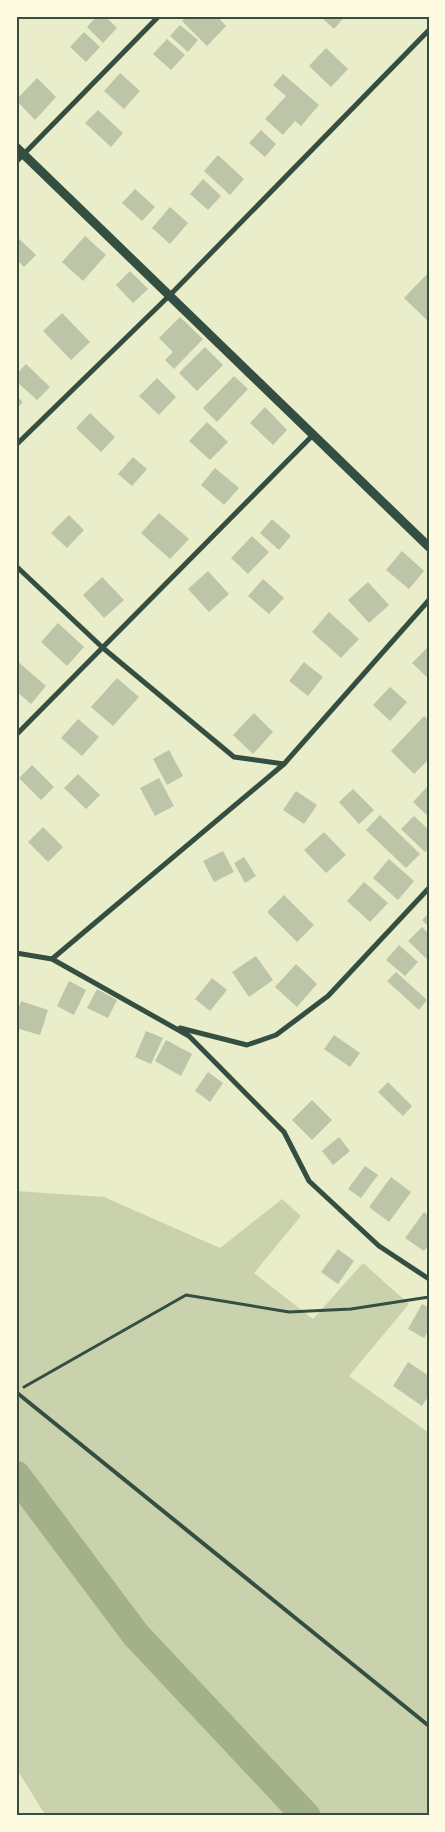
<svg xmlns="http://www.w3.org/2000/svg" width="445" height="1832" font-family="Georgia,serif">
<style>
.green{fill:#cad2ad}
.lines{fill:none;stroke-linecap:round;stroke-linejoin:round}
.river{stroke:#a3b18a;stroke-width:29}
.building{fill:#bcc5a7}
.path{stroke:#344e41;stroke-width:3}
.service{stroke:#344e41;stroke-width:4}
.minor{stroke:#344e41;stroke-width:5}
.tertiary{stroke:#344e41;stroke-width:9}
.neatline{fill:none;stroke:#344e41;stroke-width:2}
</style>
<rect width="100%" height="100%" fill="#e9edc9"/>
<!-- green -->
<path class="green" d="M16 1191 104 1197 220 1248 282 1199 301 1216 254 1273 313 1319 363 1263 409 1304 349 1376 429 1433V1816H46L16 1768Z"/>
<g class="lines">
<!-- river -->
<path class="river" d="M16 1475 136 1635 306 1816"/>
</g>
<!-- building -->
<path class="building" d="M97 16H105L117 28 103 43 87 27Z
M187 16H217L226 26 207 46 182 21Z
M320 16H345L334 29Z
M180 25 198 40 188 52 170 36Z
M84 32 100 47 86 62 70 47Z
M167 39 185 55 171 70 153 54Z
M326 48 348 69 331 87 309 66Z
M120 73 140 91 124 109 104 91Z
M283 74 319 105 301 126 295 121 283 135 265 119 286 96 273 85Z
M37 78 56 97 35 120 16 100Z
M98 110 123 133 111 147 85 123Z
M261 130 276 144 265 157 249 143Z
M218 155 244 179 230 195 204 171Z
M203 179 221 196 208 210 190 194Z
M135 189 155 207 142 221 122 203Z
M170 207 188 223 170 244 152 228Z
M16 236 36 255 24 267 16 259Z
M85 236 106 255 83 281 62 262Z
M130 271 148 289 133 303 116 285Z
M429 272V322L404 298Z
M62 313 90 342 71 360 43 331Z
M180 317 203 339 174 369 165 360 173 352 159 338Z
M205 347 223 365 197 391 179 373Z
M26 364 50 387 37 400 16 381V375Z
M234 376 248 389 217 422 203 408Z
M157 378 176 397 159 415 139 396Z
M16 396 23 402 16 409Z
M265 407 287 430 273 445 250 423Z
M90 413 115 437 101 452 76 428Z
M207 422 228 442 210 460 189 441Z
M133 457 147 469 132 486 118 474Z
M215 468 239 488 224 505 201 485Z
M159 513 189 539 170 559 141 533Z
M69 515 84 530 67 548 51 533Z
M272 519 291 536 279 550 260 533Z
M252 536 269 552 248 574 231 558Z
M402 551 424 571 409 589 386 570Z
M208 571 229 594 209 612 188 589Z
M102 577 124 600 104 618 83 595Z
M263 579 284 598 269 614 248 596Z
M368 582 389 605 369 623 348 600Z
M329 612 359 639 341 658 312 632Z
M58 623 84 647 67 666 41 642Z
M429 646V679L412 663Z
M16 660 46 686 31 704 16 691Z
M304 662 323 677 308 696 289 681Z
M117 678 139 697 113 726 91 707Z
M390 687 407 702 390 721 373 705Z
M254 713 273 732 253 754 233 735Z
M424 716 429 720V759L414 774 391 751Z
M78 719 99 737 82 756 61 738Z
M169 750 183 776 167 785 153 759Z
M32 765 54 787 41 800 19 778Z
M78 774 100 795 86 809 64 788Z
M159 778 174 806 155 816 140 788Z
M427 787 429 788V817L413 802Z
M353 789 374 810 359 824 339 802Z
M296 791 317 805 304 824 283 810Z
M380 815 420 854 406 868 366 830Z
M414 816 429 830V848L425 852 401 829Z
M43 827 63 847 48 862 28 842Z
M324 832 346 855 326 873 304 850Z
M223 851 234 872 214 882 203 861Z
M244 857 256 876 245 883 234 863Z
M389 859 414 881 398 900 373 878Z
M364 882 388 903 370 922 347 901Z
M284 895 314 925 297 942 267 912Z
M429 913V927L422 920Z
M422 927 429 934V961L408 941Z
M399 945 418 962 405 976 386 960Z
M256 956 273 980 249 997 232 972Z
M296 964 317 984 297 1007 275 987Z
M396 972 427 1000 419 1010 387 981Z
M212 978 227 990 210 1011 195 999Z
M69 981 86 990 74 1015 57 1006Z
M97 989 117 1000 108 1018 87 1008Z
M21 1001 48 1010 40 1035 16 1028V1016Z
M146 1031 163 1038 151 1064 135 1057Z
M334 1035 360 1053 350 1067 324 1049Z
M166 1040 192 1054 181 1076 155 1061Z
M208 1072 223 1083 210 1102 195 1091Z
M388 1082 412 1106 403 1116 378 1092Z
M312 1100 332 1120 312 1140 292 1120Z
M339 1137 350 1151 333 1165 322 1151Z
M365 1166 378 1175 361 1198 348 1189Z
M391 1177 411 1192 389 1222 369 1207Z
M424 1212 429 1216V1244L424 1251 405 1238Z
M338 1249 354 1261 338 1284 321 1272Z
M422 1304 429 1308V1330L424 1338 408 1329Z
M408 1362 429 1376V1395L422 1406 393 1386Z"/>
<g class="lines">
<!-- path -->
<path class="path" d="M24 1387 186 1295 289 1312 351 1309 429 1297"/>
<!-- service -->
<path class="service" d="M16 1392 429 1726"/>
<!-- minor -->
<path class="minor" d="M16 162 159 16
M16 445 171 294 429 30
M16 566 103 648 234 757 284 764
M16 735 314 434
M16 953 52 959 189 1036 284 1132 309 1181 379 1246 429 1279
M52 959 284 764 429 600
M180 1028 247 1045 276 1035 328 996 429 888"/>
<!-- tertiary -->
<path class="tertiary" d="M16 147 429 547"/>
</g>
<!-- border -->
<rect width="445" height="1832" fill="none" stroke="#fefae0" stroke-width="35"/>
<rect x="18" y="18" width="410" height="1796" class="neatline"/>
</svg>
